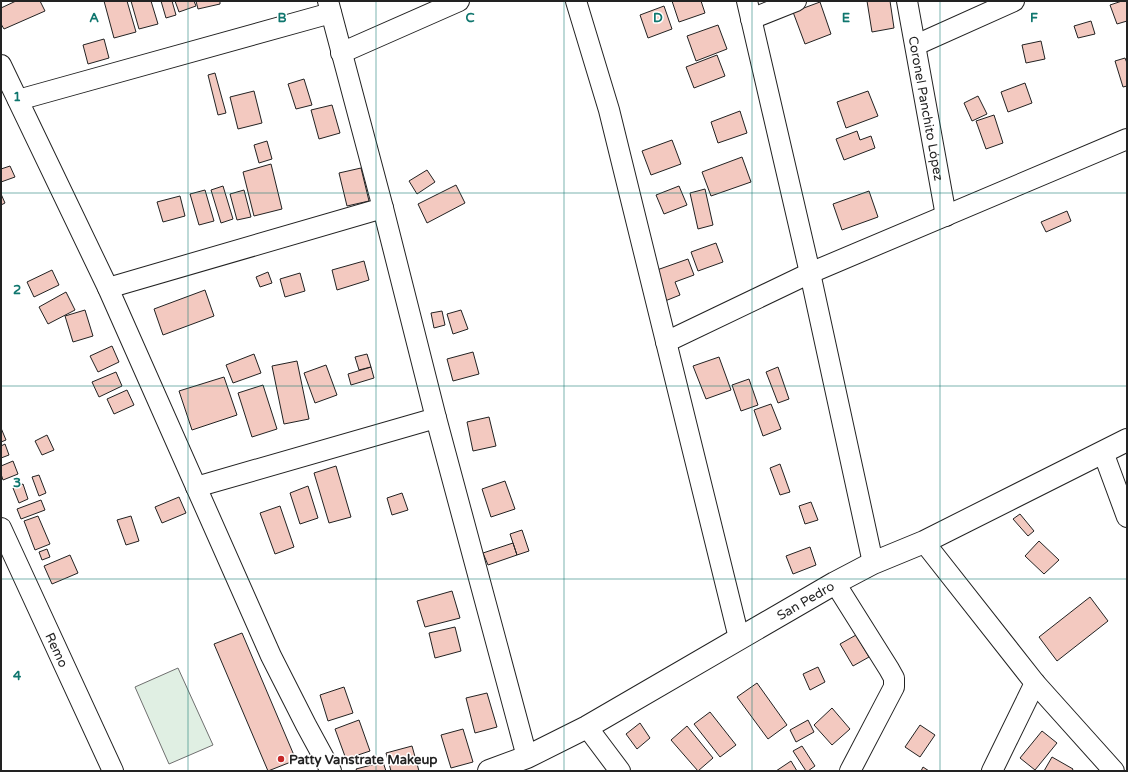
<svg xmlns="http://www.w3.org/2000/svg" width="1128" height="772" font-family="'Varela Round',sans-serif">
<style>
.green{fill:#e0efe3;stroke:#6f6f6f}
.building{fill:#f3c9c0;stroke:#222}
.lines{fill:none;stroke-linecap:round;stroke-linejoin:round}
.minor-casing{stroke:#222;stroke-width:22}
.major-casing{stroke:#222;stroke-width:24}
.minor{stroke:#fff;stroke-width:20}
.major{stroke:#fff;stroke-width:22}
.grid{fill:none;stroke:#0f766e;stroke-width:1;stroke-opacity:0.55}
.poi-dot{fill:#c62828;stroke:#fff;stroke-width:1.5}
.labels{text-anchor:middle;stroke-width:3;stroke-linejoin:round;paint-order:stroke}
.street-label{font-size:13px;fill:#222;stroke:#fff}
.poi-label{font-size:13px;font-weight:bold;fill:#222;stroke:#fff;text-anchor:start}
.grid-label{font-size:13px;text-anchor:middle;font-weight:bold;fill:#0f766e;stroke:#fff;stroke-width:3;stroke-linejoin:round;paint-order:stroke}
</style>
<rect width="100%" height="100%" fill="#fff"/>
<!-- green -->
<path class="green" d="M178 668 213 745 169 764 135 687Z"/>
<!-- building -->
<path class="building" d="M16 1H40L45 11 4 29 1 24V8Z
M104 1H127L136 32 114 38Z
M131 1H151L158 24 139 29Z
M161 1H172L176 15 166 18Z
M175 1H194L196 6 179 12Z
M196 1H220V4L198 9Z
M672 1H701L705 13 679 22Z
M867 1H890L894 28 872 32Z
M1122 1H1127V21L1117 24 1110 5Z
M820 2 831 34 805 44 793 12Z
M664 6 672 29 648 38 640 15Z
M1091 21 1095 34 1078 38 1074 26Z
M718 25 727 49 696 61 687 36Z
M104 39 109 58 88 64 83 45Z
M1041 41 1045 59 1026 63 1022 45Z
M717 55 725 76 694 88 686 67Z
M1125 58 1127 63V86L1123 87 1115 61Z
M215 73 226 113 218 115 208 75Z
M304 79 312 105 296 109 288 84Z
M1025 83 1032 103 1008 112 1001 92Z
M254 91 262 123 238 129 230 97Z
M868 91 878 116 846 128 837 102Z
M978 96 987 114 972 121 964 103Z
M332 105 340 133 319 139 311 110Z
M740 111 747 133 718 143 711 122Z
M994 115 1003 143 986 149 976 121Z
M857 131 860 140 871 136 875 148 844 160 836 139Z
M672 140 681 164 651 175 642 151Z
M267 141 272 159 259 163 254 145Z
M742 157 751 182 711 196 702 172Z
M271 164 282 209 254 216 243 172Z
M10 166 15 177 1 182V169Z
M361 168 369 201 347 206 339 173Z
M427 170 435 182 417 194 409 181Z
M456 185 465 203 427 223 418 204Z
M223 186 233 219 221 223 211 190Z
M679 186 687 205 664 214 656 195Z
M705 189 713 225 698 229 690 193Z
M205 190 214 221 199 225 190 194Z
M244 190 251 217 237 220 230 194Z
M869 191 878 217 842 230 833 204Z
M1 194 5 203 1 205Z
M180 196 185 216 163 222 157 202Z
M1067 211 1071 221 1046 232 1041 222Z
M716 243 723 262 698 271 691 252Z
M688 259 694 275 675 282 680 295 665 301 654 271Z
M364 261 369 280 337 290 332 270Z
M52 270 59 285 34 297 27 282Z
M268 272 272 283 260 287 256 277Z
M300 273 305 291 285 297 280 279Z
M205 290 214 316 163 335 154 309Z
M66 292 75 310 48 324 39 307Z
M85 310 93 336 73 342 65 316Z
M461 310 468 329 453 334 447 314Z
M442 311 445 325 434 328 431 313Z
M112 346 119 362 98 372 90 356Z
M473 352 479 374 453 381 447 359Z
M254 354 261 373 233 383 226 365Z
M367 354 371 367 359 370 355 357Z
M719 357 731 390 706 399 693 366Z
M297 361 309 419 284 424 272 366Z
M326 365 337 395 315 403 304 373Z
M371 367 374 378 351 385 348 374Z
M778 367 789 399 778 403 766 372Z
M116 372 122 386 99 397 92 382Z
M224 377 237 415 192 430 179 391Z
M749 379 758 405 741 411 732 385Z
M263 385 277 429 252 437 238 393Z
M127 390 134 405 114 414 107 399Z
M771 404 781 429 763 436 754 410Z
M489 417 496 446 473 451 467 422Z
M1 428 6 440 1 442Z
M47 435 54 450 42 455 35 441Z
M5 444 9 455 1 458V446Z
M13 461 18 474 3 480 1 474V466Z
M780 464 790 492 780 495 770 468Z
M336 466 351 517 329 523 314 473Z
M39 475 46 493 39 496 32 477Z
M505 481 515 509 491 517 482 489Z
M23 484 28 499 19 503 13 488Z
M308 486 318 518 300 524 290 493Z
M402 493 408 510 392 515 387 498Z
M179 497 186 513 162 523 155 507Z
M41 500 45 510 21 519 17 509Z
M811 502 818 520 805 524 799 506Z
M280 506 294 547 275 554 260 513Z
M1020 514 1034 531 1028 536 1013 519Z
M38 516 50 544 35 550 24 521Z
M131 516 139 541 126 545 117 520Z
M522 530 529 551 517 555 510 534Z
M1039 541 1059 560 1044 574 1025 556Z
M513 543 517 555 488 565 483 553Z
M810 547 816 565 793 574 786 556Z
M47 549 50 557 42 560 39 552Z
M70 555 78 573 52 584 44 566Z
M452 591 460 618 425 627 417 601Z
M1090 597 1108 621 1057 661 1039 637Z
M455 627 461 651 435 658 429 633Z
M242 633 296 760 268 771 214 644Z
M856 635 869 657 853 666 840 644Z
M818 667 825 682 810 690 803 674Z
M757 683 787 725 768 739 737 697Z
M344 687 353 713 328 721 320 695Z
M487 693 497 727 475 733 466 698Z
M832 708 850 729 832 745 814 725Z
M710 712 736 745 720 757 694 724Z
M359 720 370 751 346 759 335 729Z
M808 720 814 732 796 742 790 730Z
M640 723 650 738 637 749 626 734Z
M920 725 935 735 920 757 905 747Z
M687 726 713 758 698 771 671 740Z
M463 729 473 762 451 768 441 735Z
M1042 731 1057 743 1035 770 1020 758Z
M412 746 419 771H391L386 753Z
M802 746 815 766 808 771H806L793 751Z
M1052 757 1073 769 1072 771H1044Z
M791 761 797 771H776Z
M383 762 386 771H357L356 769Z
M923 767 929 771H921Z"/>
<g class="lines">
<defs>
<g id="minor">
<path d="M328 1 383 208 436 418 527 757"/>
<path d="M576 1 609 110 739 638"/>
<path d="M747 1 810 273 873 563"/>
<path id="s1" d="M907 1 946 216"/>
<path d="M751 19 796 1"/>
<path d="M916 45 1014 1"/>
<path d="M341 53 459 1"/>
<path d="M1 65 108 288 271 656 306 725 331 771"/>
<path d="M18 100 331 13"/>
<path d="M108 288 383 208"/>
<path d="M666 342 810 273 1127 139"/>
<path d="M1103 452 1127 517"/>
<path d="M196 487 436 418"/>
<path id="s2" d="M1 528 113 771"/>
<path d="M924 542 1035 683 1114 771"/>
<path d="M835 583 889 669 894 678V687L850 771"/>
<path d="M587 727 620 771"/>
<path d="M992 771 1035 683"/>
</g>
<g id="major">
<path id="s3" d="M489 771 527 757 587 727 835 583 873 563 924 542 1127 440"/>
</g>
</defs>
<!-- minor casing -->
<use href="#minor" class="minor-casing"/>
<!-- major casing -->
<use href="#major" class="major-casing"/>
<!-- minor -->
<use href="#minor" class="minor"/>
<!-- major -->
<use href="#major" class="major"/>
</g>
<!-- grid -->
<path class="grid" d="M188 1V771M376 1V771M564 1V771M752 1V771M940 1V771M1 193H1127M1 386H1127M1 579H1127"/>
<!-- markers -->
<circle class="poi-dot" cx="281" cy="759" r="4"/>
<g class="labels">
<!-- street labels -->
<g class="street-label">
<text dy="5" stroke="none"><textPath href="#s1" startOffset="109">Coronel Panchito López</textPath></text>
<text dy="5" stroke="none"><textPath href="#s3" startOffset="360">San Pedro</textPath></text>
<text dy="5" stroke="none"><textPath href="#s2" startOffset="134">Remo</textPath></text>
</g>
<!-- poi labels -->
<g class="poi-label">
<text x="289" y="764">Patty Vanstrate Makeup</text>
</g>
</g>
<g class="grid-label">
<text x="94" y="22">A</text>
<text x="282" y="22">B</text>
<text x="470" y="22">C</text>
<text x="658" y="22">D</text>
<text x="846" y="22">E</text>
<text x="1034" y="22">F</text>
<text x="17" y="101">1</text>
<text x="17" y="294">2</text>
<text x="17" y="487">3</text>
<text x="17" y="680">4</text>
</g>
<!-- border -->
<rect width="1128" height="772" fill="none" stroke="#222222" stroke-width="4"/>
</svg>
